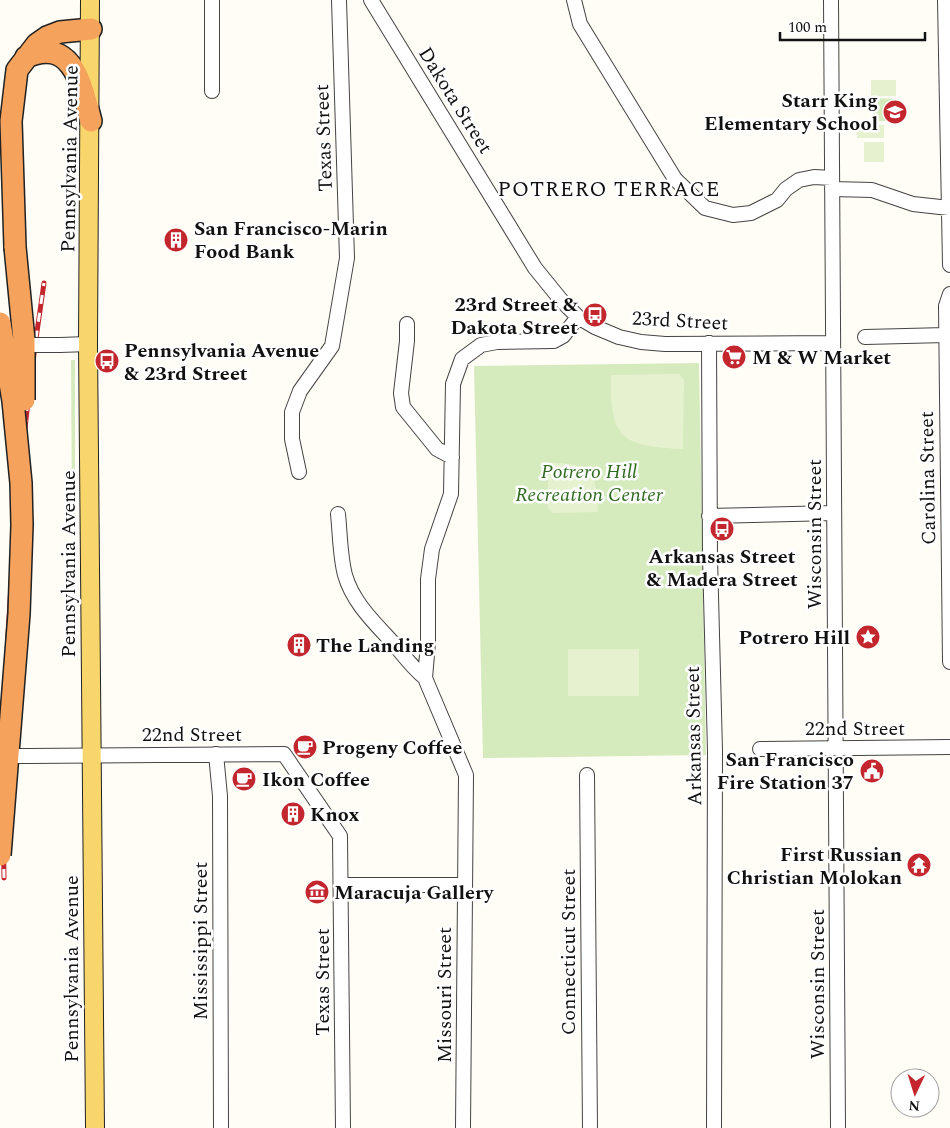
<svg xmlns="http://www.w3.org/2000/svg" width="950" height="1128" font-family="Spectral,serif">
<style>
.green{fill:#d5ebbd}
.pitch{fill:#e6f2cf}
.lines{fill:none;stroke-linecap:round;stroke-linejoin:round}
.minor-casing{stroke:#444;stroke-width:16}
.major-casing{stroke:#222;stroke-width:20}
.highway-casing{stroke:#222;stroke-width:24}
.minor{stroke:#fff;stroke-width:14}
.major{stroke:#f9d66b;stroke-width:18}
.highway{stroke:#f5a25d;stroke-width:21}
.rail-casing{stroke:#c4262e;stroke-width:5}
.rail{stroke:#fff;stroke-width:3;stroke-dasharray:9;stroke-linecap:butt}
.minor-bridge-casing{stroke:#444;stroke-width:16;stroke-linecap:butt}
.highway-bridge-casing{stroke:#222;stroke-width:24;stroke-linecap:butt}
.minor-bridge{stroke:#fff;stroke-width:14}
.highway-bridge{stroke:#f5a25d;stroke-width:21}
.labels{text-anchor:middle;stroke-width:5;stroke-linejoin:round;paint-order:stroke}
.street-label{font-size:20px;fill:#111;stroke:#fff}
.poi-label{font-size:20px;font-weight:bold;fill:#111;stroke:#fff;text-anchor:start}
.park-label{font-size:20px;font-style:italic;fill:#2f6b1f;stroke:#fff}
.neighbourhood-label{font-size:21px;letter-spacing:1px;fill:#111;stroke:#fff}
</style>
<rect width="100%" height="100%" fill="#fffdf5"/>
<!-- green -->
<path class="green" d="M873 98 894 99V121H873Z
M71 360H75V514H72Z
M699 363 706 755 483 758 474 366Z"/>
<!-- pitch -->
<path class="pitch" d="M871 80H896V96H871Z
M857 125H884V138H857Z
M864 142H884V162H864Z
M679 374 684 380 683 449C621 446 610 439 611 375Z
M548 463C590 463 597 470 598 512L553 513 548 508Z
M568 649H639V696H568Z"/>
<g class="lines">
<defs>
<path id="minor" d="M212 0V91
M371 0 535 268 561 300 578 317 595 327 619 337 641 342 665 344 832 343
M574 0 580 24 675 179 705 208 733 215 751 213 777 200 786 189 799 180 814 177 832 178
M831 0 838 1128
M945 0 950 265
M832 189 872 190 913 204 949 208
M950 294 946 306 950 662
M407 324V341L401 393 403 407 437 449 452 457
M865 337 946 335
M709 343 710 557 715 751 714 1128
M60 345 88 344
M299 472 292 439V412L300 391 332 346 347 258 339 0
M338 514C340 533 340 556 345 575 353 603 375 623 394 644 404 656 412 667 425 678
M709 516 834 513
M760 749 950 747
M216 754 220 796 221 1128
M28 756 284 754 340 836 343 1128
M587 775 590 1128
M342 885H465
M463 1128 466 775 425 678 428 643V579L432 549 451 494 453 384 462 359 481 345 497 342 554 341 563 336 578 317"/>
<path id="major" d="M90 0 88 344 95 1128"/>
<path id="highway" d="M26 57C74 36 82 88 91 121
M15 247 11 121 17 70 37 44 47 37 60 32 91 29"/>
</defs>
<!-- minor casing -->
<use href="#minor" class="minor-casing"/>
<!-- major casing -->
<use href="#major" class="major-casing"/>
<!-- highway casing -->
<use href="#highway" class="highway-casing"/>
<!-- minor -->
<use href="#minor" class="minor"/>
<!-- major -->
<use href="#major" class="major"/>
<!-- highway -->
<use href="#highway" class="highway"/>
<defs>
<path id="rail" d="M4 878C0 678 14 481 44 283"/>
</defs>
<!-- rail casing -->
<use href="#rail" class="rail-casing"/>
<!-- rail -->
<use href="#rail" class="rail"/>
<defs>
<path id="minor-bridge" d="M17 345H60
M1 756H28"/>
<path id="highway-bridge" d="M15 247 24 340V400
M0 323 13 401 21 483 22 525 19 614 0 855"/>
</defs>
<!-- minor-bridge casing -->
<use href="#minor-bridge" class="minor-bridge-casing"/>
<!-- highway-bridge casing -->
<use href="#highway-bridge" class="highway-bridge-casing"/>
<!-- minor-bridge -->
<use href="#minor-bridge" class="minor-bridge"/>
<!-- highway-bridge -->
<use href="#highway-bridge" class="highway-bridge"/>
</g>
<!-- icons -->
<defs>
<symbol id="school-disc" viewBox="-11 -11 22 22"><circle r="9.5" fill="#c4262e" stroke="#fff"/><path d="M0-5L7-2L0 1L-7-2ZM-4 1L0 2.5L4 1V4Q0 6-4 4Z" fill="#fff"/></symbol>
<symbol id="building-disc" viewBox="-11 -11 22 22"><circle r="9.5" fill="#c4262e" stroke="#fff"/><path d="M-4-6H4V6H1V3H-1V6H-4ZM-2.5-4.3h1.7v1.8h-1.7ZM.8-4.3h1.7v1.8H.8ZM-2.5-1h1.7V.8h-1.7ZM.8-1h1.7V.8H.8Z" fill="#fff"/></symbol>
<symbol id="bus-disc" viewBox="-11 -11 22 22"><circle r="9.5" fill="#c4262e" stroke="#fff"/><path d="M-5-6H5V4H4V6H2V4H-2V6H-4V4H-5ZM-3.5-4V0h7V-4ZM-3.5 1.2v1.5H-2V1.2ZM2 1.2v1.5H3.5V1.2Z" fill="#fff"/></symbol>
<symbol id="supermarket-disc" viewBox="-11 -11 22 22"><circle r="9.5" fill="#c4262e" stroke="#fff"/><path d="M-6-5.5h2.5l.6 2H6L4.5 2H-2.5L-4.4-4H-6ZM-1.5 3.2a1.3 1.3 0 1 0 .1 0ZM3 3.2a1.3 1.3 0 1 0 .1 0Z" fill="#fff"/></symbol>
<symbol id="sight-disc" viewBox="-11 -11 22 22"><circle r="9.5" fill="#c4262e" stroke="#fff"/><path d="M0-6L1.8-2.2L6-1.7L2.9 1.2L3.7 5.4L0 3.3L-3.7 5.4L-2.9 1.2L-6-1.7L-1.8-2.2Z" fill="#fff"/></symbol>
<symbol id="cafe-disc" viewBox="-11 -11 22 22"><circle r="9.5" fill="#c4262e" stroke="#fff"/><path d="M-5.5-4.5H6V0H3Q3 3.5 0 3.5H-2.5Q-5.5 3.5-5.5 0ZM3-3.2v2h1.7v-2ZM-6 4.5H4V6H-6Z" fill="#fff"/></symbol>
<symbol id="civic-disc" viewBox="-11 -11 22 22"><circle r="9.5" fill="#c4262e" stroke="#fff"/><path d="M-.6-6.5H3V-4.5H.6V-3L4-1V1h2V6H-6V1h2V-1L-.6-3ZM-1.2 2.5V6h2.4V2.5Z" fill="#fff"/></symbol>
<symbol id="temple-disc" viewBox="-11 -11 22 22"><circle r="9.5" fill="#c4262e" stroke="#fff"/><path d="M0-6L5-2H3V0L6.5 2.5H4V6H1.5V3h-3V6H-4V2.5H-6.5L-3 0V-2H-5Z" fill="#fff"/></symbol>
<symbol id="museum-disc" viewBox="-11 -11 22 22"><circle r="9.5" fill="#c4262e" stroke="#fff"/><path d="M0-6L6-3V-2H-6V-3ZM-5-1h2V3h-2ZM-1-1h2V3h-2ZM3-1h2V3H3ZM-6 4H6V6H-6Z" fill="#fff"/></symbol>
</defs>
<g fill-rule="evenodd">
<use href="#school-disc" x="881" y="98" width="28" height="28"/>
<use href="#building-disc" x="162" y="226" width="28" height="28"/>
<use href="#bus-disc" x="581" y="301" width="28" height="28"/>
<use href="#supermarket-disc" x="720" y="343" width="28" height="28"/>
<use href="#bus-disc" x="93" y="347" width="28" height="28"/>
<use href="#bus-disc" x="708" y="515" width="28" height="28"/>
<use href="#sight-disc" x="854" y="623" width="28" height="28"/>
<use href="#building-disc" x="285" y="631" width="28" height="28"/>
<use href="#cafe-disc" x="291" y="733" width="28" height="28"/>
<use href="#civic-disc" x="858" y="757" width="28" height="28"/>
<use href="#cafe-disc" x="230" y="765" width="28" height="28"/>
<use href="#building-disc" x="279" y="800" width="28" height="28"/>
<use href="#temple-disc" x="905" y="851" width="28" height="28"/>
<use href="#museum-disc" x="303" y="878" width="28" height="28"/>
</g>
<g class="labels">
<!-- street labels -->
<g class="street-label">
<text transform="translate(456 100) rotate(58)" y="7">Dakota Street</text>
<text transform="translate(323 138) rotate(-92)" y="7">Texas Street</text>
<text transform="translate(69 159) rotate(-89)" y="7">Pennsylvania Avenue</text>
<text transform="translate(680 320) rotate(3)" y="7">23rd Street</text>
<text transform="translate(927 478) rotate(-91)" y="7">Carolina Street</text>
<text transform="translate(814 534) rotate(-90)" y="7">Wisconsin Street</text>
<text transform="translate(68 564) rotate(-90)" y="7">Pennsylvania Avenue</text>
<text x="855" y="735">22nd Street</text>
<text x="192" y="741">22nd Street</text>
<text transform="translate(693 736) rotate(-91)" y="7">Arkansas Street</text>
<text transform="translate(200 941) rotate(-90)" y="7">Mississippi Street</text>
<text transform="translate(568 952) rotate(-90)" y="7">Connecticut Street</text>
<text transform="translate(71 969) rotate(-90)" y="7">Pennsylvania Avenue</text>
<text transform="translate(322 982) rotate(-90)" y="7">Texas Street</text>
<text transform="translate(817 984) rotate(-90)" y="7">Wisconsin Street</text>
<text transform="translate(444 995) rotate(-90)" y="7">Missouri Street</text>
</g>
<!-- poi labels -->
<g class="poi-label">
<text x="878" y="107" text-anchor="end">Starr King<tspan x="878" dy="23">Elementary School</tspan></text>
<text x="194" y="235">San Francisco-Marin<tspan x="194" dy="23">Food Bank</tspan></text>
<text x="578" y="311" text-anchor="end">23rd Street &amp;<tspan x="578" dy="23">Dakota Street</tspan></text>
<text x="124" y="357">Pennsylvania Avenue<tspan x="124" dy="23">&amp; 23rd Street</tspan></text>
<text x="752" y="364">M &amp; W Market</text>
<text x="722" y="563" text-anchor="middle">Arkansas Street<tspan x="722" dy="23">&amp; Madera Street</tspan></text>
<text x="850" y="644" text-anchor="end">Potrero Hill</text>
<text x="316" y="652">The Landing</text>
<text x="322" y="754">Progeny Coffee</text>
<text x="854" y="766" text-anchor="end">San Francisco<tspan x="854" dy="23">Fire Station 37</tspan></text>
<text x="262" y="786">Ikon Coffee</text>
<text x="310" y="821">Knox</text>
<text x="902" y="861" text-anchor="end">First Russian<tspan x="902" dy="23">Christian Molokan</tspan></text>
<text x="334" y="899">Maracuja Gallery</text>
</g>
<!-- park labels -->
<g class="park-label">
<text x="589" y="478">Potrero Hill<tspan x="589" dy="23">Recreation Center</tspan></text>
</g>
<!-- neighbourhood labels -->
<g class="neighbourhood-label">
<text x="609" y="196">POTRERO TERRACE</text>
</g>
</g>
<!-- north arrow -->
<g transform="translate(915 1093) rotate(184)"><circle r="24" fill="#ffffff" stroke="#a0a0a0"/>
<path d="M0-4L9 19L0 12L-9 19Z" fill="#c4262e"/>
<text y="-8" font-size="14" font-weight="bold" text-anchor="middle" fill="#111111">N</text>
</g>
<!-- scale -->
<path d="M780 32v8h145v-8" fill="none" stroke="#111111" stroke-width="2.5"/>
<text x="788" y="32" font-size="15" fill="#111111" stroke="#ffffff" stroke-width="4" paint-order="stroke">100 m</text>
</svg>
